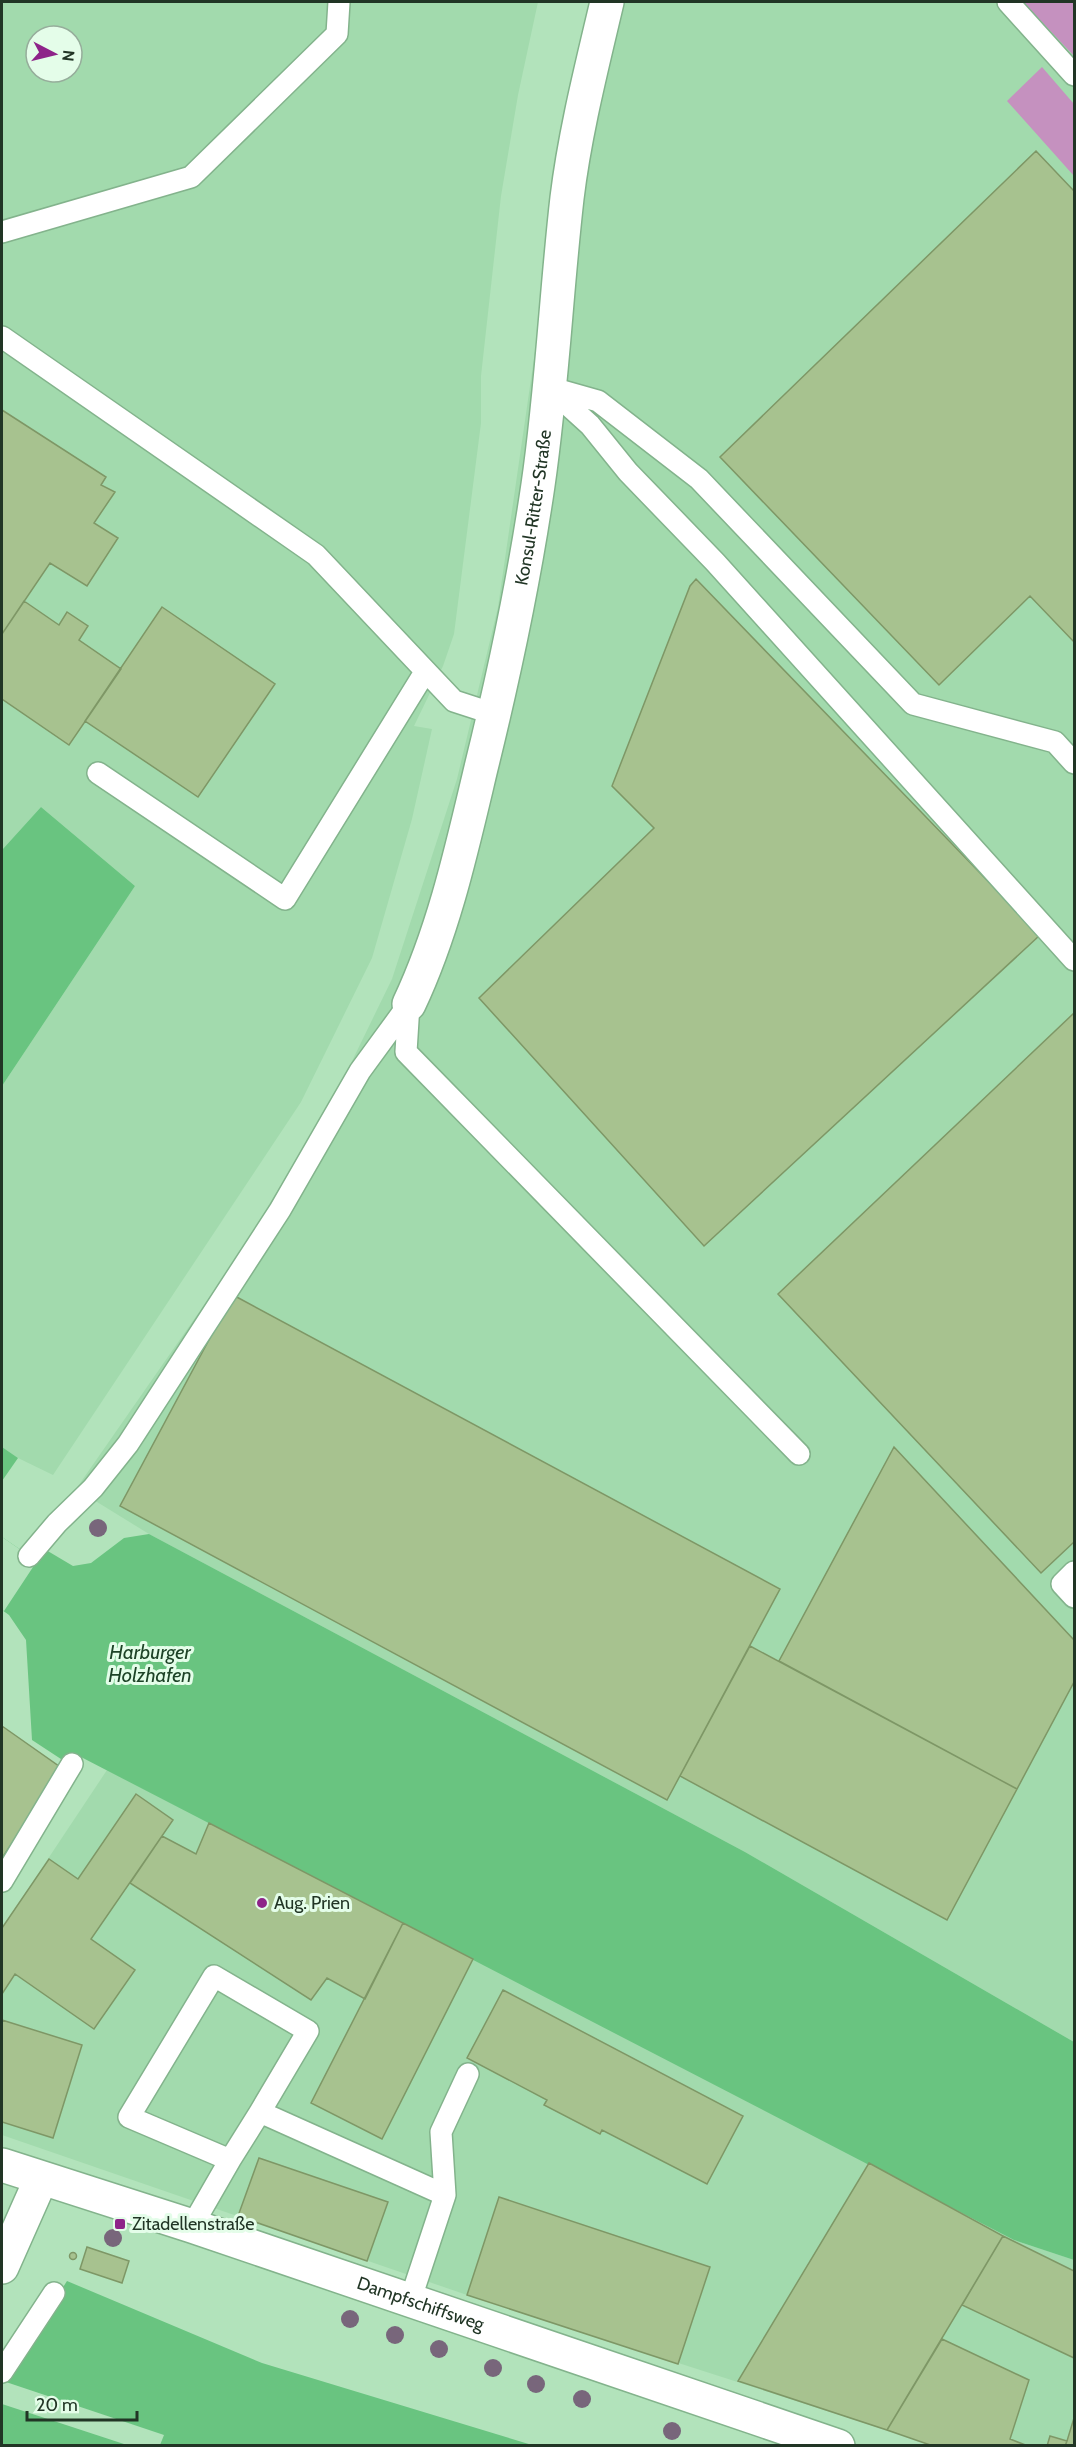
<svg xmlns="http://www.w3.org/2000/svg" width="1076" height="2447" font-family="Cabin,sans-serif">
<style>
.built{fill:#a2daad;fill-rule:evenodd}
.green{fill:#c591bf}
.water{fill:#69c480}
.pier{fill:#b2e3bb}
.building{fill:#a7c28f;stroke:#7e9766;stroke-width:1.5}
.lines{fill:none;stroke-linecap:round;stroke-linejoin:round}
.lane-casing{stroke:#83b38c;stroke-width:24}
.street-casing{stroke:#83b38c;stroke-width:36}
.lane{stroke:#fff;stroke-width:21}
.street{stroke:#fff;stroke-width:33}
.tree{fill:#78667b}
.poi-dot{fill:#8e2489;stroke:#e4fde9;stroke-width:2}
.labels{text-anchor:middle;stroke-width:6;stroke-linejoin:round;paint-order:stroke}
.street-label{font-size:18px;fill:#213525;stroke:#e4fde9}
.poi-label{font-size:18px;fill:#213525;stroke:#e4fde9;text-anchor:start}
.water-label{font-size:20px;font-style:italic;fill:#1d4327;stroke:#e4fde9}
</style>
<rect width="100%" height="100%" fill="#b2e3bb"/>
<!-- built -->
<path class="built" d="M2 2H538L518 95 501 196 481 376V423L454 634 443 666 414 726 432 729 412 819 372 958 301 1102 53 1475 18 1458 2 1447V1086L135 886 41 807 2 850ZM36 36H72V72H36Z
M595 2H1074V2042L745 1852 149 1534 76 1489 236 1259 335 1096 392 979 457 779 498 607 539 324Z
M107 1770 869 2163 1014 2240 1074 2260V2445H933L467 2295 2 2135V1928Z"/>
<!-- green -->
<path class="green" d="M1023 2H1074V56Z
M1042 67 1074 104V176L1007 101Z"/>
<!-- water -->
<path class="water" d="M41 807 135 886 2 1086V850Z
M2 1447 18 1458 2 1481Z
M149 1534 745 1852 1074 2042V2260L1014 2240 81 1757 64 1761 32 1740 26 1640 9 1615 2 1610V1537L37 1561 46 1550 73 1566 91 1563 124 1538Z
M67 2281 262 2363 532 2445H2V2383Z"/>
<!-- pier -->
<path class="pier" d="M2 1537 37 1561 4 1611 2 1610Z
M3 2381 164 2435 160 2445H127L2 2404Z"/>
<!-- building -->
<path class="building" d="M1036 151 1074 191V642L1030 596 939 685 720 457Z
M2 410 106 477 101 485 115 492 94 523 118 538 87 586 50 563 2 634Z
M696 579 1040 935 704 1246 479 998 654 828 612 786 690 586Z
M24 601 59 625 67 612 88 626 79 640 121 669 69 745 2 699V634Z
M162 607 275 684 198 797 85 721Z
M1074 1013V1542L1041 1573 778 1294Z
M233 1295 780 1589 667 1800 120 1506Z
M894 1447 1074 1640V1682L1017 1789 779 1661Z
M750 1646 1017 1789 947 1920 680 1776Z
M2 1726 63 1769 2 1858Z
M136 1794 173 1820 91 1939 135 1970 94 2029 15 1974 2 1994V1928L49 1859 78 1879Z
M209 1823 403 1923 365 1999 327 1978 311 2000 130 1883 162 1836 196 1854Z
M403 1923 473 1959 382 2139 311 2103Z
M503 1990 743 2116 707 2184 602 2130 600 2134 544 2105 547 2100 467 2058Z
M2 2020 82 2045 53 2138 2 2122Z
M259 2158 388 2202 367 2261 238 2216Z
M869 2163 1003 2236 887 2430 738 2381Z
M499 2197 710 2267 678 2364 467 2295Z
M1003 2236 1074 2271V2358L962 2305Z
M87 2247 129 2261 122 2283 80 2269Z
M69.5 2256a3.5 3.5 0 1 1 7 0a3.5 3.5 0 1 1-7 0Z
M942 2339 1029 2380 1010 2439 1028 2446H933L887 2430Z
M1074 2418V2446H1065L1067 2441Z
M1050 2436 1067 2441 1065 2446H1047Z"/>
<g class="lines">
<defs>
<path id="lane" d="M1008 2 1074 75
M2 232 191 177 337 34 339 2
M2 337 316 555 454 701 494 714
M548 387 590 425 628 472 715 562 1074 960
M552 388 598 401 699 479 913 704 1055 742 1074 763
M98 773 285 899 425 672
M409 1004 406 1052 799 1454
M29 1556 57 1523 93 1488 128 1444 280 1210 360 1071 409 1004
M1074 1572 1062 1584 1074 1597
M2 1881 72 1764
M260 2112 308 2031 214 1976 129 2117 230 2160 260 2112 445 2195
M192 2226 230 2160
M410 2301 445 2195 441 2132 468 2074
M2 2372 54 2293"/>
<g id="street">
<path id="s1" d="M409 1004C444 930 462 848 481 768 504 675 524 581 538 485 552 390 556 294 567 198 575 132 592 66 607 2"/>
<path id="s2" d="M2 2165 192 2226 838 2446"/>
<path d="M2 2267 41 2179"/>
</g>
</defs>
<!-- lane casing -->
<use href="#lane" class="lane-casing"/>
<!-- street casing -->
<use href="#street" class="street-casing"/>
<!-- lane -->
<use href="#lane" class="lane"/>
<!-- street -->
<use href="#street" class="street"/>
</g>
<!-- trees -->
<g class="tree">
<circle cx="98" cy="1528" r="9"/>
<circle cx="113" cy="2238" r="9"/>
<circle cx="350" cy="2319" r="9"/>
<circle cx="395" cy="2335" r="9"/>
<circle cx="439" cy="2349" r="9"/>
<circle cx="493" cy="2368" r="9"/>
<circle cx="536" cy="2384" r="9"/>
<circle cx="582" cy="2399" r="9"/>
<circle cx="672" cy="2431" r="9"/>
</g>
<!-- markers -->
<g class="poi-dot">
<circle cx="262" cy="1903" r="6"/>
<rect x="114" y="2218" width="12" height="12" rx="3"/>
</g>
<g class="labels">
<!-- street labels -->
<g class="street-label">
<text dy="6" stroke="none"><textPath href="#s1" startOffset="513">Konsul-Ritter-Straße</textPath></text>
<text dy="6" stroke="none"><textPath href="#s2" startOffset="441">Dampfschiffsweg</textPath></text>
</g>
<!-- poi labels -->
<g class="poi-label">
<text x="274" y="1909">Aug. Prien</text>
<text x="132" y="2230">Zitadellenstraße</text>
</g>
<!-- water labels -->
<g class="water-label">
<text x="150" y="1659">Harburger<tspan x="150" dy="23">Holzhafen</tspan></text>
</g>
</g>
<!-- border -->
<rect width="1076" height="2447" fill="none" stroke="#213525" stroke-width="6"/>
<!-- north arrow -->
<g transform="translate(54 54) rotate(97)"><circle r="28" fill="#e4fde9" stroke="#96ad9b" stroke-width="1.5"/>
<path d="M0-4.5L10 22L0 15L-10 22Z" fill="#8e2489"/>
<text y="-9" font-size="16" font-weight="bold" text-anchor="middle" fill="#213525">N</text>
</g>
<!-- scale -->
<path d="M27 2411v9h110v-9" fill="none" stroke="#213525" stroke-width="3"/>
<text x="36" y="2411" font-size="18" fill="#213525" stroke="#e4fde9" stroke-width="4.5" paint-order="stroke">20 m</text>
</svg>
